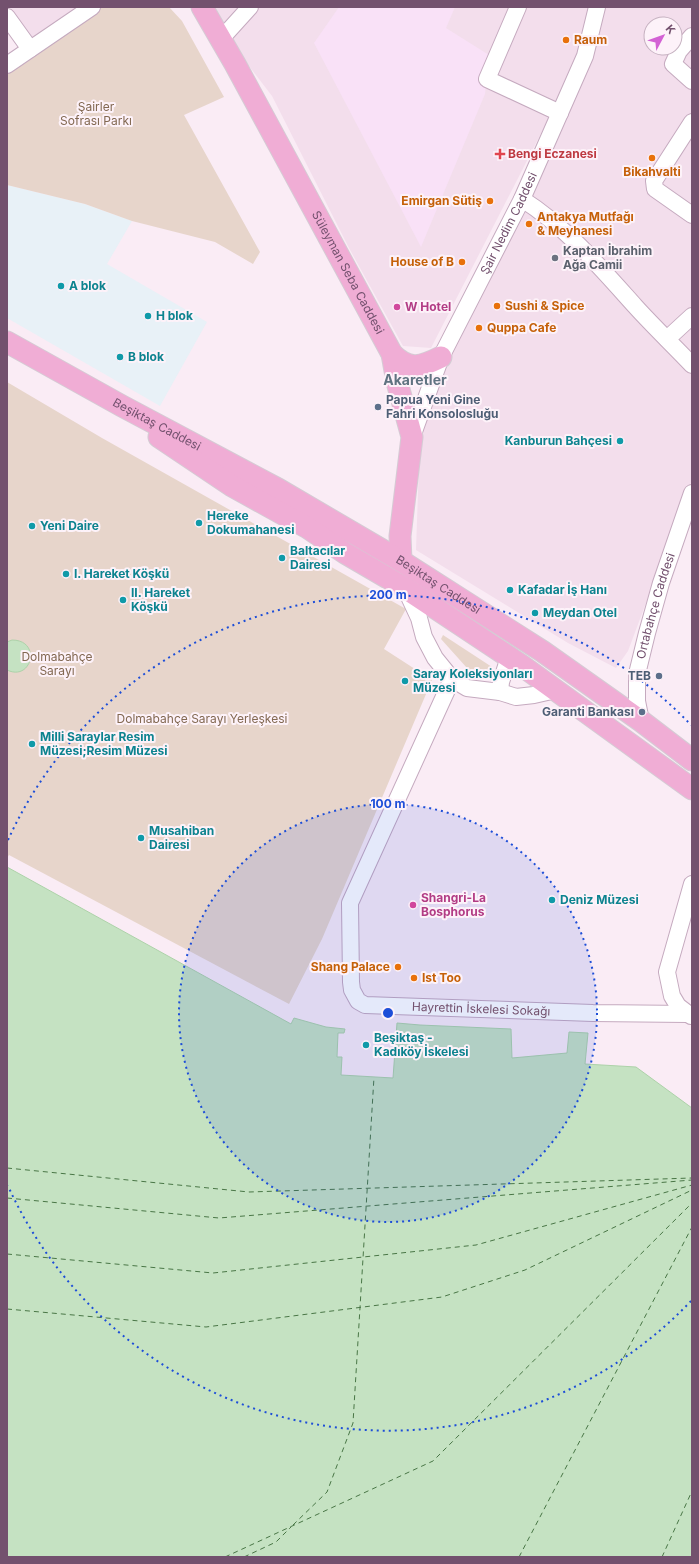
<svg xmlns="http://www.w3.org/2000/svg" width="699" height="1564" font-family="Inter,sans-serif">
<style>
.residential{fill:#f3deec;fill-rule:evenodd}
.commercial{fill:#f9e1f7}
.education{fill:#e8f1f7}
.green{fill:#e7d5cb}
.water{fill:#c5e2c2;stroke:#add2a9}
.lines{fill:none;stroke-linecap:round;stroke-linejoin:round}
.ferry{stroke:#497646;stroke-width:1;stroke-dasharray:5 4;stroke-linecap:butt}
.minor-casing{stroke:#c5aabf;stroke-width:18}
.major-casing{stroke:#d5cbd4;stroke-width:23}
.minor{stroke:#fff;stroke-width:16}
.major{stroke:#f0add5;stroke-width:21}
.ring{fill:none;stroke:#1d4ed8;stroke-width:2;stroke-dasharray:2 4}
.food-dot{fill:#e8710a;stroke:#fdf2f9;stroke-width:1.5}
.health-dot{fill:#e0444e;stroke:#fdf2f9;stroke-width:1.5}
.worship-dot{fill:#6b7280;stroke:#fdf2f9;stroke-width:1.5}
.culture-dot{fill:#0f9aa8;stroke:#fdf2f9;stroke-width:1.5}
.hotel-dot{fill:#d1479c;stroke:#fdf2f9;stroke-width:1.5}
.service-dot{fill:#5c6f8a;stroke:#fdf2f9;stroke-width:1.5}
.labels{text-anchor:middle;stroke-width:4;stroke-linejoin:round;paint-order:stroke}
.food-label{font-size:12px;font-weight:bold;fill:#c56008;stroke:#fdf2f9;text-anchor:start}
.park-label{font-size:12px;fill:#826851;stroke:#fdf2f9}
.health-label{font-size:12px;font-weight:bold;fill:#be3a42;stroke:#fdf2f9;text-anchor:start}
.street-label{font-size:12px;fill:#73516e;stroke:#fdf2f9}
.worship-label{font-size:12px;font-weight:bold;fill:#5b616d;stroke:#fdf2f9;text-anchor:start}
.culture-label{font-size:12px;font-weight:bold;fill:#0d838f;stroke:#fdf2f9;text-anchor:start}
.hotel-label{font-size:12px;font-weight:bold;fill:#b23c85;stroke:#fdf2f9;text-anchor:start}
.service-label{font-size:12px;font-weight:bold;fill:#4e5e75;stroke:#fdf2f9;text-anchor:end}
.quarter-label{font-size:14px;font-weight:bold;fill:#607381;stroke:#fdf2f9}
.centre{fill:#1d4ed8;stroke:#fdf2f9;stroke-width:2}
.ring-label{font-size:12px;text-anchor:middle;font-weight:bold;fill:#1d4ed8;stroke:#fdf2f9;stroke-width:4;stroke-linejoin:round;paint-order:stroke}
</style>
<rect width="100%" height="100%" fill="#faecf5"/>
<!-- residential -->
<path class="residential" d="M9 7H82L32 42Z
M209 7H599L595 28 431 348 403 346 349 248 272 96 232 44Z
M604 7H692V480L628 651 616 668 568 643 416 550 420 435 443 353 600 29ZM651 24H675V48H651Z"/>
<!-- commercial -->
<path class="commercial" d="M339 7H455L446 28 489 55 485 94 421 247 314 43Z"/>
<!-- education -->
<path class="education" d="M7 185 85 204 132 221 107 264 207 322 160 406 7 318Z"/>
<!-- green -->
<path class="green" d="M100 7H169L182 21 224 97 184 115 260 252 253 264 215 242 132 221 85 204 7 185V67Z
M7 382 102 438 406 609 384 649 432 680 322 939 289 1004 9 855 7 858Z
M443 635 492 667V672L489 677 473 673 467 668 441 639Z"/>
<!-- water -->
<path class="water" d="M12 640C42 640 32 682 7 670V642Z
M7 867 291 1024 294 1018 326 1027 345 1029 344 1033H338L337 1057H342L341 1075 393 1078 397 1023 420 1025 511 1029 512 1058 567 1053 569 1032 588 1033 585 1064 636 1067 692 1108V1557H7Z"/>
<g class="lines">
<!-- ferry -->
<path class="ferry" d="M7 1168 249 1192 692 1178
M7 1198 219 1218 692 1180
M7 1254 213 1273 476 1245 692 1185
M7 1309 206 1327 442 1297 525 1270 692 1190
M293 1525 327 1492 353 1423 374 1077
M225 1557 433 1461 692 1203
M244 1557 276 1542 291 1527
M519 1557 692 1227
M662 1557 692 1491"/>
<defs>
<g id="minor">
<path d="M518 7 487 79 560 113"/>
<path d="M7 17 30 49"/>
<path d="M692 36 679 51 673 64 692 81"/>
<path d="M221 39 250 7"/>
<path d="M7 65 92 7"/>
<path d="M692 122 654 181 655 189 692 215"/>
<path d="M522 199C566 227 600 267 635 306 653 326 673 345 692 365"/>
<path d="M667 339 692 316"/>
<path id="s1" d="M412 437 441 357 522 199 585 56 597 7"/>
<path d="M405 588 419 618 424 637 435 658 452 679 467 688 500 692 516 697 534 695 556 690"/>
<path id="s2" d="M452 679 350 903 351 982 352 990 358 1001 365 1005 593 1013 687 1014"/>
<path d="M500 692 501 682 509 657"/>
<path id="s3" d="M641 721 637 701V674L647 633 661 583 692 493"/>
<path d="M691 1016 678 1006 672 996 667 972 692 884"/>
</g>
<g id="major">
<path id="s4" d="M202 7 235 64 392 354 397 382 412 437 400 536 401 561"/>
<path id="s5" d="M7 342 122 406 278 489 401 561 542 651 641 721 692 760"/>
<path d="M392 354C409 371 421 367 441 357"/>
<path d="M159 437 232 486 308 528 345 553 405 588 521 665 692 789"/>
</g>
</defs>
<!-- minor casing -->
<use href="#minor" class="minor-casing"/>
<!-- major casing -->
<use href="#major" class="major-casing"/>
<!-- minor -->
<use href="#minor" class="minor"/>
<!-- major -->
<use href="#major" class="major"/>
</g>
<!-- distance rings -->
<circle cx="388" cy="1013" r="209" fill="#1d4ed8" fill-opacity=".12"/>
<g class="ring">
<circle cx="388" cy="1013" r="209"/>
<path d="M691 1301A418 418 0 0 1 8 1186M8 840A418 418 0 0 1 691 725"/>
</g>
<!-- markers -->
<g class="food-dot">
<circle cx="566" cy="40" r="4"/>
<circle cx="652" cy="158" r="4"/>
<circle cx="490" cy="201" r="4"/>
<circle cx="529" cy="224" r="4"/>
<circle cx="462" cy="262" r="4"/>
<circle cx="497" cy="306" r="4"/>
<circle cx="479" cy="328" r="4"/>
<circle cx="398" cy="967" r="4"/>
<circle cx="414" cy="978" r="4"/>
</g>
<path class="health-dot" d="M498 148h4v4h4v4h-4v4h-4v-4h-4v-4h4z"/>
<circle class="worship-dot" cx="555" cy="258" r="4"/>
<g class="culture-dot">
<circle cx="61" cy="286" r="4"/>
<circle cx="148" cy="316" r="4"/>
<circle cx="120" cy="357" r="4"/>
<circle cx="620" cy="441" r="4"/>
<circle cx="199" cy="523" r="4"/>
<circle cx="32" cy="526" r="4"/>
<circle cx="282" cy="558" r="4"/>
<circle cx="66" cy="574" r="4"/>
<circle cx="510" cy="590" r="4"/>
<circle cx="123" cy="600" r="4"/>
<circle cx="535" cy="613" r="4"/>
<circle cx="405" cy="681" r="4"/>
<circle cx="32" cy="744" r="4"/>
<circle cx="141" cy="838" r="4"/>
<circle cx="552" cy="900" r="4"/>
<circle cx="366" cy="1045" r="4"/>
</g>
<g class="hotel-dot">
<circle cx="397" cy="307" r="4"/>
<circle cx="413" cy="905" r="4"/>
</g>
<g class="service-dot">
<circle cx="378" cy="407" r="4"/>
<circle cx="659" cy="676" r="4"/>
<circle cx="642" cy="712" r="4"/>
</g>
<g class="labels">
<!-- food labels -->
<g class="food-label">
<text x="574" y="44">Raum</text>
<text x="652" y="176" text-anchor="middle">Bikahvalti</text>
<text x="482" y="205" text-anchor="end">Emirgan Sütiş</text>
<text x="537" y="221">Antakya Mutfağı<tspan x="537" dy="14">&amp; Meyhanesi</tspan></text>
<text x="454" y="266" text-anchor="end">House of B</text>
<text x="505" y="310">Sushi &amp; Spice</text>
<text x="487" y="332">Quppa Cafe</text>
<text x="390" y="971" text-anchor="end">Shang Palace</text>
<text x="422" y="982">Ist Too</text>
</g>
<!-- park labels -->
<g class="park-label">
<text x="96" y="111">Şairler<tspan x="96" dy="14">Sofrası Parkı</tspan></text>
<text x="57" y="661">Dolmabahçe<tspan x="57" dy="14">Sarayı</tspan></text>
<text x="202" y="723">Dolmabahçe Sarayı Yerleşkesi</text>
</g>
<!-- health labels -->
<g class="health-label">
<text x="508" y="158">Bengi Eczanesi</text>
</g>
<!-- street labels -->
<g class="street-label">
<text dy="4" stroke="none"><textPath href="#s1" startOffset="235">Şair Nedim Caddesi</textPath></text>
<text dy="4" stroke="none"><textPath href="#s4" startOffset="303">Süleyman Seba Caddesi</textPath></text>
<text dy="4" stroke="none"><textPath href="#s5" startOffset="171">Beşiktaş Caddesi</textPath></text>
<text dy="4" stroke="none"><textPath href="#s5" startOffset="495">Beşiktaş Caddesi</textPath></text>
<text dy="4" stroke="none"><textPath href="#s3" startOffset="118">Ortabahçe Caddesi</textPath></text>
<text dy="4" stroke="none"><textPath href="#s2" startOffset="470">Hayrettin İskelesi Sokağı</textPath></text>
</g>
<!-- worship labels -->
<g class="worship-label">
<text x="563" y="255">Kaptan İbrahim<tspan x="563" dy="14">Ağa Camii</tspan></text>
</g>
<!-- culture labels -->
<g class="culture-label">
<text x="69" y="290">A blok</text>
<text x="156" y="320">H blok</text>
<text x="128" y="361">B blok</text>
<text x="612" y="445" text-anchor="end">Kanburun Bahçesi</text>
<text x="207" y="520">Hereke<tspan x="207" dy="14">Dokumahanesi</tspan></text>
<text x="40" y="530">Yeni Daire</text>
<text x="290" y="555">Baltacılar<tspan x="290" dy="14">Dairesi</tspan></text>
<text x="74" y="578">I. Hareket Köşkü</text>
<text x="518" y="594">Kafadar İş Hanı</text>
<text x="131" y="597">II. Hareket<tspan x="131" dy="14">Köşkü</tspan></text>
<text x="543" y="617">Meydan Otel</text>
<text x="413" y="678">Saray Koleksiyonları<tspan x="413" dy="14">Müzesi</tspan></text>
<text x="40" y="741">Milli Saraylar Resim<tspan x="40" dy="14">Müzesi;Resim Müzesi</tspan></text>
<text x="149" y="835">Musahiban<tspan x="149" dy="14">Dairesi</tspan></text>
<text x="560" y="904">Deniz Müzesi</text>
<text x="374" y="1042">Beşiktaş -<tspan x="374" dy="14">Kadıköy İskelesi</tspan></text>
</g>
<!-- hotel labels -->
<g class="hotel-label">
<text x="405" y="311">W Hotel</text>
<text x="421" y="902">Shangri-La<tspan x="421" dy="14">Bosphorus</tspan></text>
</g>
<!-- service labels -->
<g class="service-label">
<text x="386" y="404" text-anchor="start">Papua Yeni Gine<tspan x="386" dy="14">Fahri Konsolosluğu</tspan></text>
<text x="651" y="680">TEB</text>
<text x="634" y="716">Garanti Bankası</text>
</g>
<!-- quarter labels -->
<g class="quarter-label">
<text x="415" y="385">Akaretler</text>
</g>
</g>
<circle cx="388" cy="1013" r="6" class="centre"/>
<g class="ring-label">
<text x="388" y="599">200 m</text>
<text x="388" y="808">100 m</text>
</g>
<!-- border -->
<rect width="699" height="1564" fill="none" stroke="#73516e" stroke-width="16"/>
<!-- north arrow -->
<g transform="translate(663 36) rotate(49)"><circle r="19" fill="#fdf2f9" stroke="#c6b2c1"/>
<path d="M0-3L7 15L0 10L-7 15Z" fill="#d361d4"/>
<text y="-6" font-size="11" font-weight="bold" text-anchor="middle" fill="#73516e">K</text>
</g>
</svg>
